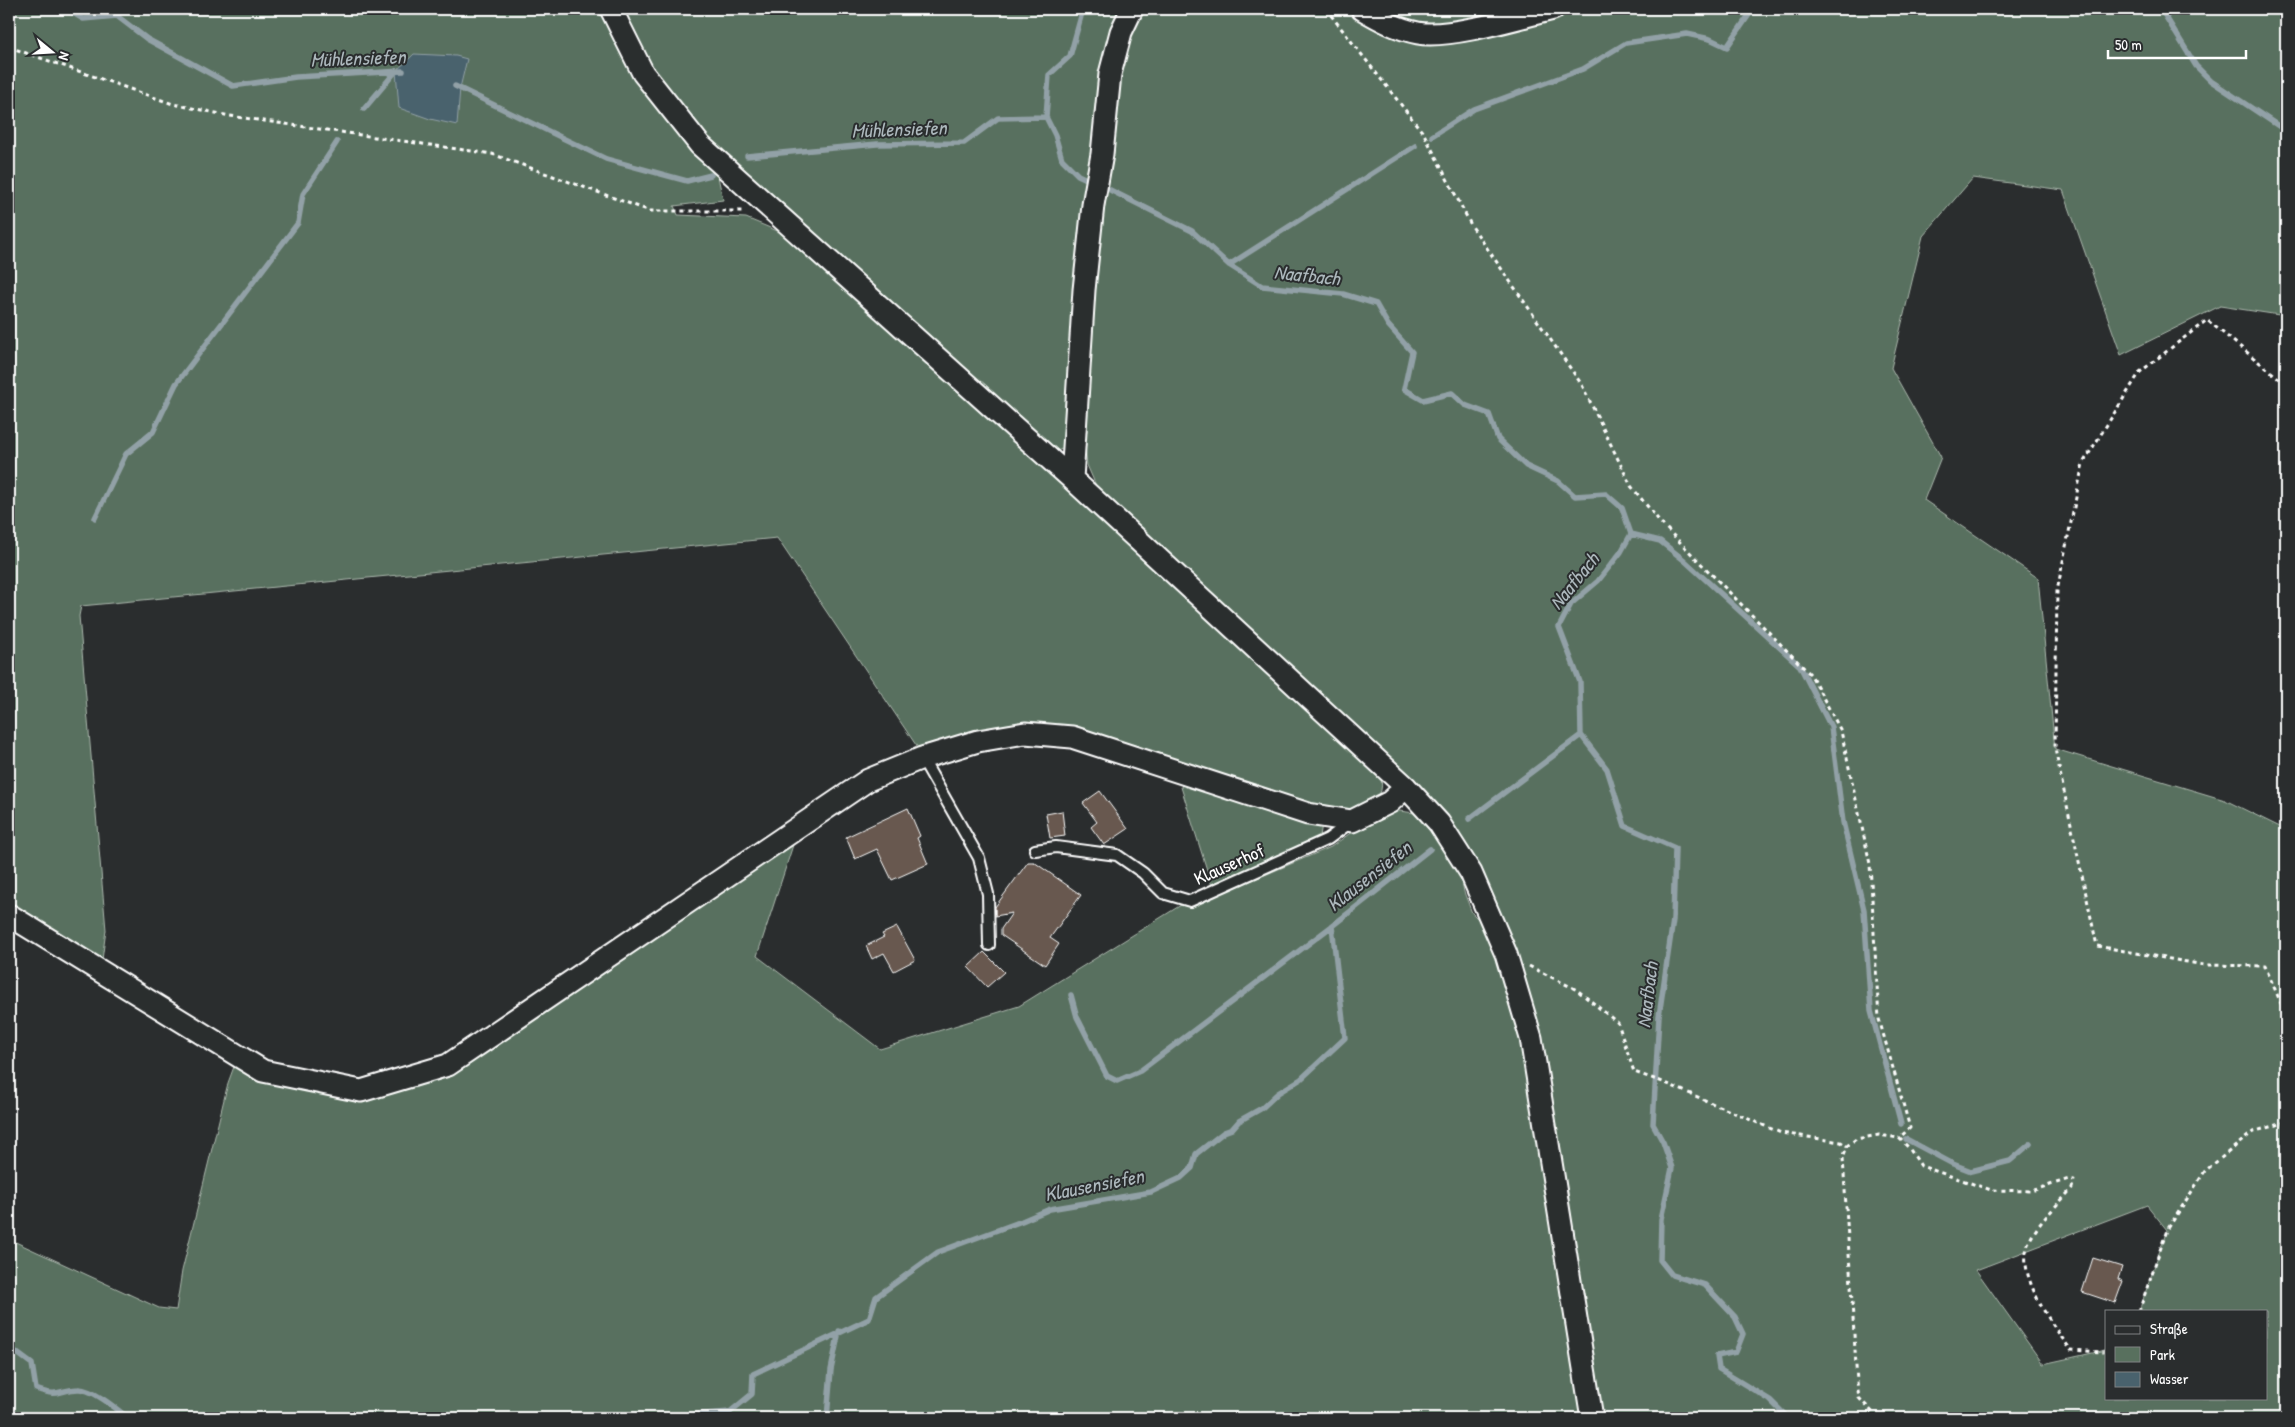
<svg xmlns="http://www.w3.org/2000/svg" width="2295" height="1427" font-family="'Patrick Hand',sans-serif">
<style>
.green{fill:#58705e;stroke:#acb8ae;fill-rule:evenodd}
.water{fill:#49626d;stroke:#92a1a7}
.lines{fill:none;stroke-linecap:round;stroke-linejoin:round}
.stream{stroke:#92a1a7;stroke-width:5.5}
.building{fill:#67584f;stroke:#fff}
.service-casing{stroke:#fff;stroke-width:14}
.minor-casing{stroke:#fff;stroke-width:25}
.path{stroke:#fff;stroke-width:3;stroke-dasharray:4 4;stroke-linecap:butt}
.service{stroke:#2a2d2e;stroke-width:10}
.minor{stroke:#2a2d2e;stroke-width:21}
.labels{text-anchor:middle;stroke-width:4;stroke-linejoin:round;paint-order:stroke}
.street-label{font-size:19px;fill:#fff;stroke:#2a2d2e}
.water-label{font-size:20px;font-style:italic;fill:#adb8bd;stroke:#2a2d2e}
</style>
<rect width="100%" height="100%" fill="#2a2d2e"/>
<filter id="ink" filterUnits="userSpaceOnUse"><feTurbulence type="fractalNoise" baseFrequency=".02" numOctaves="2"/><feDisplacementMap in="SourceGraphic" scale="10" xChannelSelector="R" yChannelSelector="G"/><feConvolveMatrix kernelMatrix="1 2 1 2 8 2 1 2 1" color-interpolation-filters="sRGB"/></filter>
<g filter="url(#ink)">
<!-- green -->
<path class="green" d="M9 9H605L717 172 723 200 674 206 678 215 746 218 792 237 1380 774C1390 810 1351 810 1327 812L1080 734 918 748 777 538 81 606 79 616 106 930 102 960 9 911Z
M618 9H2286V316L2220 306 2121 355 2063 190 1973 178 1923 236 1891 368 1941 457 1924 500 2038 578 2055 749 2225 800 2286 830V1418H9V1239L159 1308 176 1310 182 1271 228 1083 235 1064 352 1095 399 1091 444 1077 793 845 757 956 880 1049 1019 1006 1181 905 1198 903 1331 847 1374 816 1391 810 1415 813 1430 821 1460 871 1464 892 1472 913 1479 920 1506 968 1446 822 1097 488 1087 465 1084 436 1056 452 1046 449 692 122 656 79ZM2147 1205 2167 1230 2139 1311H2266V1398H2106V1350L2043 1364 1976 1270Z
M1184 778 1322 824 1320 836 1311 843 1280 855 1212 886 1181 787Z"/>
<!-- water -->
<path class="water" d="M414 54 456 56 467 59 460 88 457 125 430 119 399 108 396 71Z"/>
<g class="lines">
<!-- stream -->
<path class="stream" d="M66 9 83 19 117 16 147 39 233 86 296 77 403 71
M1083 9 1070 56 1049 75 1046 117 1055 135 1062 159 1078 175 1093 182
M2161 9 2196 66 2211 81 2286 131
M455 86 606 159 687 181 711 175
M364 109 396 71
M1432 136 1474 109 1583 69 1626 43 1687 34 1710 39 1727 47 1753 9
M747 156 877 144 964 143 998 118 1046 117
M1102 186 1192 231 1229 265 1262 286 1343 294 1376 304 1388 325 1412 352 1404 389 1423 400 1452 393 1465 405 1489 414 1498 439 1526 466 1558 481 1575 496 1606 494 1622 508 1631 534 1621 552 1598 581 1571 604 1559 627 1580 682 1581 735 1607 769 1625 826 1675 848 1673 920 1659 1016 1653 1124 1663 1142 1672 1168 1661 1219 1660 1260 1672 1275 1705 1285 1735 1317 1743 1334 1736 1352 1717 1356 1719 1369 1770 1400 1788 1418
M1229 265 1415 146
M95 518 126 454 153 432 176 384 298 223 303 194 337 142
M1631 534 1660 541 1684 560 1800 666 1831 727 1843 822 1864 910 1871 1011 1901 1124
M1469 819 1581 735
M1071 995 1077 1017 1107 1076 1117 1081 1140 1071 1332 926
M1906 1139 1953 1164 1971 1171 2010 1161 2030 1144
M9 1347 32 1364 36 1389C61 1398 56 1390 78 1389 92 1388 117 1409 128 1418
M691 1418 694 1415 730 1412 752 1394 753 1374 869 1319 876 1297 938 1252 1022 1221 1050 1209 1151 1192 1181 1178 1192 1168 1196 1154 1224 1132 1232 1129 1239 1121 1262 1108 1278 1093 1301 1079 1345 1038 1332 926 1430 849
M827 1418 831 1370 839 1331"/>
</g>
<!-- building -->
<path class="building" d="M1100 791 1128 829 1104 845 1091 827 1097 822 1083 803Z
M908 808 920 836 917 838 928 864 892 880 877 849 855 859 846 837Z
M1062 811 1065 836 1050 838 1046 814Z
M1028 862H1034L1081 895 1050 938 1059 944 1045 965 1001 935V929L1012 913 995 916V907Z
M897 927 915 960 894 971 884 953 872 959 866 946 884 937 882 934Z
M984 952 1004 972 987 987 968 967Z
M2093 1258 2122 1267 2118 1279 2123 1281 2115 1303 2082 1292Z"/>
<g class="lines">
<defs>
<path id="service" d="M922 758 979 858 988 894 989 945
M1035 850 1056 847 1117 855 1143 873 1163 893 1190 901 1328 839 1351 822"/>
<path id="minor" d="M611 9 643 73 700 145 1072 479 1406 787 1439 823 1471 873 1506 954 1531 1038 1592 1418
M1362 9C1379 19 1397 29 1418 33 1448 39 1521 17 1553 9
M1072 479 1084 290 1093 205 1102 154 1110 74 1121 32 1132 9
M9 915 263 1071 361 1091 448 1065 868 780 922 758 978 741 1025 733 1072 737 1308 814 1352 821 1390 802 1406 787"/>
</defs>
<!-- service casing -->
<use href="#service" class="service-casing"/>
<!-- minor casing -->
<use href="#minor" class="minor-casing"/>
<!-- path -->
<path class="path" d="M1326 9 1424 134 1471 225 1582 385 1631 486 1661 523 1811 675 1841 731 1870 864 1879 1019 1910 1128 1899 1138
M9 47 173 104 230 116 492 154 650 211H744
M2286 384 2207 320 2140 372 2083 463 2057 591 2055 749 2097 946 2204 965 2265 966 2286 1015
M1529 966 1577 990 1618 1023 1634 1072 1663 1082 1781 1133 1841 1142 1847 1146
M2139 1311 2167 1230 2205 1171 2253 1132 2286 1122
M1878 1418 1859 1398 1857 1382 1843 1158 1847 1146 1856 1139 1879 1135 1899 1138 1909 1148 1921 1166 1991 1190 2031 1191 2069 1179 2074 1180 2072 1188C2058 1205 2038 1222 2029 1242 2014 1274 2053 1326 2071 1350L2103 1352 2106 1350"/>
<!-- service -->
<use href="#service" class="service"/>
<!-- minor -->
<use href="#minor" class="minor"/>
</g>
</g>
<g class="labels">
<!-- street labels -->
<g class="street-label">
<text transform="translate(1229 864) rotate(-24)" y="7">Klauserhof</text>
</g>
<!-- water labels -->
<g class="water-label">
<text transform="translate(358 58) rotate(-2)" y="7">Mühlensiefen</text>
<text transform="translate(899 129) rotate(-2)" y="7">Mühlensiefen</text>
<text transform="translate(1307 275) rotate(6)" y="7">Naafbach</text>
<text transform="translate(1574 581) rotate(-51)" y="7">Naafbach</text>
<text transform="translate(1369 876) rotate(-38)" y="7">Klausensiefen</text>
<text transform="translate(1647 995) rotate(-83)" y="7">Naafbach</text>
<text transform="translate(1094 1185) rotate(-11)" y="7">Klausensiefen</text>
</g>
</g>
<!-- margin -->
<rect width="2295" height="1427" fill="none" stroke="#2a2d2e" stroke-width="30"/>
<rect x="15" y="15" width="2265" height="1397" fill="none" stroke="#fff" stroke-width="2" filter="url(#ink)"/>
<!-- legend -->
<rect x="2105" y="1310" width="162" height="90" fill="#2a2d2e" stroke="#7f8182"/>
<rect x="2115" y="1326" width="25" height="8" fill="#2a2d2e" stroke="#7f8182"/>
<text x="2150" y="1334" font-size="15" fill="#ffffff">Straße</text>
<rect x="2115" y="1347" width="25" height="15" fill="#58705e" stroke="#7f8182"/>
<text x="2150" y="1360" font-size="15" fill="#ffffff">Park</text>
<rect x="2115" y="1372" width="25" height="15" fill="#49626d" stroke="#7f8182"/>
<text x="2150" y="1384" font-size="15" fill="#ffffff">Wasser</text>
<!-- north arrow -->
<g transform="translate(52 52) rotate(108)" stroke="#2a2d2e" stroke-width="4" paint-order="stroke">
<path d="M0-4L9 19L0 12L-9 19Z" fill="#ffffff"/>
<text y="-8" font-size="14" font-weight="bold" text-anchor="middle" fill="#ffffff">N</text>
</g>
<!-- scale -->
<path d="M2108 50v8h138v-8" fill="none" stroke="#ffffff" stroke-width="2.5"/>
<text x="2115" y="50" font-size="15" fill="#ffffff" stroke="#2a2d2e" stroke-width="4" paint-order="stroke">50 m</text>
</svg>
